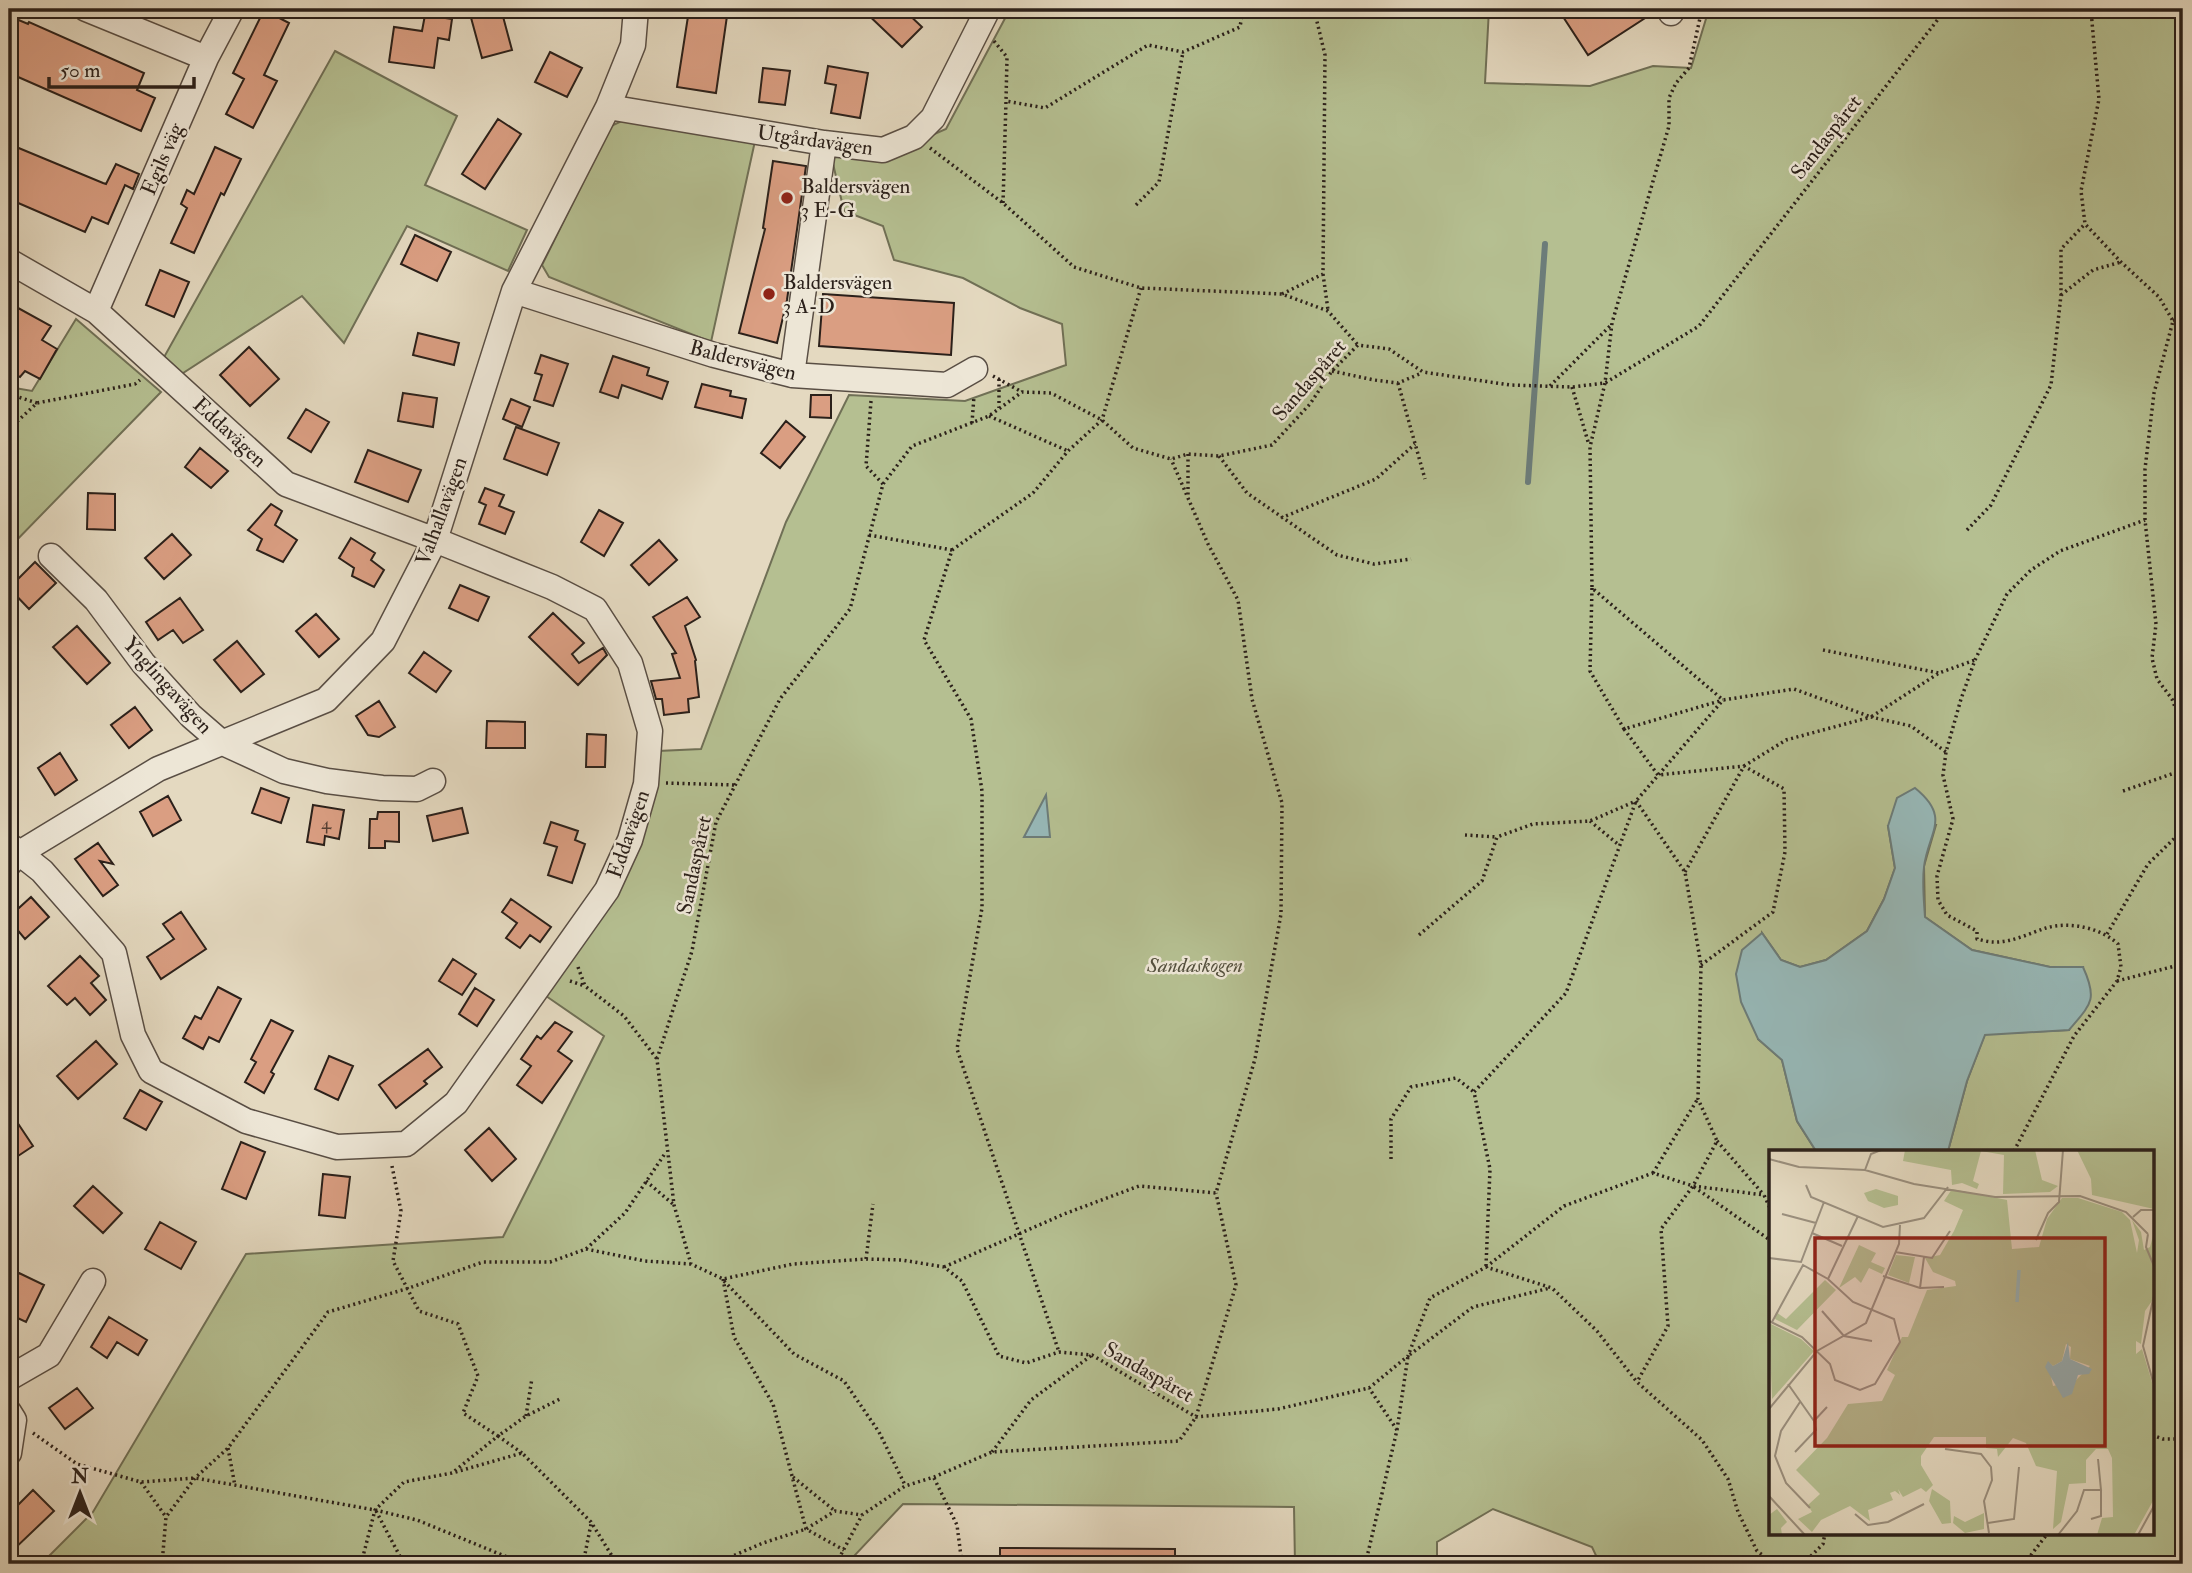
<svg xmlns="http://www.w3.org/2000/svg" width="2192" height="1573" font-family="'IM FELL Double Pica',serif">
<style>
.green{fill:#b5bf91;stroke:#707056;stroke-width:2;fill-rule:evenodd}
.water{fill:#97b9b9;stroke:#6c7c79;stroke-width:2}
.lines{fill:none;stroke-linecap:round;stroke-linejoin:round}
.stream{stroke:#6c7c79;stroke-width:6}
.building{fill:#da9e82;stroke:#2b201a;stroke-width:2}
.minor-casing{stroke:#594e44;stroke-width:27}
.path{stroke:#2b201a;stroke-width:3.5;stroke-dasharray:2 3.5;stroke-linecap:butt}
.minor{stroke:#ede6d6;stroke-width:24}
.poi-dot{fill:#8f2418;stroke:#ede6d6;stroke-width:2.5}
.labels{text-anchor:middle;stroke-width:5;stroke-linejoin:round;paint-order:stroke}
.number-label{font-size:18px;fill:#574034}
.street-label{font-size:21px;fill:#2b201a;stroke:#ede6d6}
.poi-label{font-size:21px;fill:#2b201a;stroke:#ede6d6;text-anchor:start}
.park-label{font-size:21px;font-style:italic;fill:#54503e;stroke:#ede6d6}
.inset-river{fill:none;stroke:#97b9b9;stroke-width:3.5}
.inset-road{fill:none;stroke:#9a8f7e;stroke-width:2}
.view{fill:#8f2418;fill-opacity:0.15;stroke:#8f2418;stroke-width:3.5}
.inset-edge{fill:none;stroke:#2b201a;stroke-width:3.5}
</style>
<rect width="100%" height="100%" fill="#e4d9c0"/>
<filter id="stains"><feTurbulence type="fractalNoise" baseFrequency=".00286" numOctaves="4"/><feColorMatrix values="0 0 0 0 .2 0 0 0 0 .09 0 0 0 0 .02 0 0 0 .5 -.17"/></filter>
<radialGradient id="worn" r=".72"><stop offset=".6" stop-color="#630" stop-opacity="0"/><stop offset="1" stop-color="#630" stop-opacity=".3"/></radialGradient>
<!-- green -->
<path class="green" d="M1010 9H1489L1485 83 1590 86 1653 66 1691 68 1709 9H2183V1564H1600L1592 1547 1493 1509 1437 1542V1564H1295L1294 1507 903 1504 854 1556 849 1564H41L93 1512 246 1254 503 1237 604 1036 546 996 658 751 701 749 786 522 849 395 965 401 1066 365 1062 324 1020 308 963 278 894 260 883 226 844 211 831 155 882 157 946 129ZM1936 825 1924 866 1925 917 1972 950 2050 967H2083L2069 1030 1985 1034 1967 1081 1948 1151H2152V1533H1770V1151H1816L1797 1121 1782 1060 1758 1039 1762 933 1781 960 1800 967 1826 960 1867 931 1884 899 1895 868 1888 826Z
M335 51 457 116 425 185 527 230 508 271 407 226 344 343 302 296 180 375 163 359Z
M626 119 755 141 711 342 549 277 542 265 611 126Z
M76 319 161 392 9 548V387L32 391Z"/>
<!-- water -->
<path class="water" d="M1915 788C1952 818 1928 832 1924 867 1922 883 1924 901 1925 917L1972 950 2050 967H2083C2098 1000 2091 1004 2069 1030L1985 1035 1967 1081 1948 1151H1816L1797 1121 1782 1060 1758 1039 1741 1002 1736 974 1742 950 1762 933 1781 960 1800 967 1826 960 1867 931 1884 899 1895 868 1888 826 1897 798Z
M1046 795 1050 837H1024Z"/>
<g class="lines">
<!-- stream -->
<path class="stream" d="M1528 482 1545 244"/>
</g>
<!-- building -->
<path class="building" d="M491 9H501L512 50 482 58 470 14Z
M862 9H903L922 27 902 47Z
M1558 9H1656V11L1588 55Z
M264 10 289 23 264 75 277 81 253 128 226 114 244 79 233 73Z
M689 10 727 16 716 93 677 87Z
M425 15 452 19 449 40 438 38 434 68 389 62 394 27 422 31Z
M9 16 28 24 29 22 144 73 137 90 155 98 141 131 9 73Z
M550 52 582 68 567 97 535 82Z
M828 66 868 73 860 118 831 113 836 85 825 83Z
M763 68 790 71 785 105 759 102Z
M498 119 521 134 485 189 462 174Z
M9 144 103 183 106 184 116 164 139 174 133 189 125 185 108 224 92 217 85 232 9 199Z
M215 147 241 159 224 195 221 193 194 253 171 243 187 208 181 204 187 190 194 194Z
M773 161 806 166 787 300 777 343 739 333 765 229 763 228Z
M415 235 451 252 437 281 401 264Z
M160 270 189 282 174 317 146 305Z
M823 294 954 303 951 355 819 346Z
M9 303 51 326 42 340 57 349 40 379 25 371 20 377 9 370Z
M418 333 459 343 454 365 413 355Z
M249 347 279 379 250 406 220 375Z
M541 355 568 364 553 406 534 400 542 375 535 373Z
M613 356 649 368 647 375 668 382 662 399 622 385 618 398 600 392Z
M702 384 731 391 730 396 746 399 742 418 695 407Z
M403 393 437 398 433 427 398 421Z
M811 395H831V418L810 417Z
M511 399 530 407 522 427 503 419Z
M306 409 329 422 311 452 288 438Z
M786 421 805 437 780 468 761 453Z
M516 427 559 443 547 475 504 459Z
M200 448 228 471 211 488 185 467Z
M368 450 421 470 408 502 355 482Z
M485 488 504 495 499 506 514 512 505 534 479 524 486 505 479 502Z
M88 493 115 494V530L87 529Z
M271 504 282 511 275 525 297 540 283 562 257 550 262 539 248 530Z
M599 510 623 523 604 556 581 542Z
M172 534 191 555 164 579 145 558Z
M351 538 375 553 371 560 384 570 374 587 352 576 354 568 339 558Z
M659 540 677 560 649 585 631 565Z
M35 562 56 583 29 609 9 588Z
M460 585 489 597 478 621 449 608Z
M687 597 700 617 685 626 696 660 695 661 699 697 688 699 689 712 664 715 662 699H656L651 681 680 678 672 654 676 653 653 617Z
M180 598 203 630 183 643 173 630 158 640 146 622Z
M553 613 584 643 572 654 579 663 603 648 607 655 578 685 529 637Z
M316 614 339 639 319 657 296 631Z
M77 626 110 663 87 684 53 647Z
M237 641 264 674 241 692 214 660Z
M424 652 451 671 436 692 409 673Z
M379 701 395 727 379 737 368 735 356 716Z
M135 707 152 730 129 748 111 725Z
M487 721 525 722V748H486Z
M587 734 606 735 605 767H586Z
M60 753 77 780 55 795 38 768Z
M261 788 289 798 281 823 252 813Z
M168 796 181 820 153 836 140 812Z
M313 805 344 810 339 839 325 836 324 845 307 842Z
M462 808 468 833 433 841 427 816Z
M378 812H399V842L385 841V848H369L370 819H377Z
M551 822 578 831 575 840 585 844 572 883 548 875 557 847 544 843Z
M98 843 113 864 100 861 118 885 103 896 75 859Z
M31 897 49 917 25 939 9 920V917Z
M511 899 551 927 540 942 530 935 520 948 506 938 517 923 502 912Z
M181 912 206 949 161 979 147 957 174 939 163 924Z
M80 956 99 976 91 983 106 1000 90 1015 75 998 67 1005 48 986Z
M453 959 476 974 462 995 439 981Z
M218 987 241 999 219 1042 209 1037 203 1049 183 1038 195 1016 201 1019Z
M475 988 494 1000 477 1026 459 1014Z
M271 1020 293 1031 271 1072 274 1074 264 1093 245 1082 256 1062 251 1059Z
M555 1022 572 1032 558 1051 572 1061 542 1103 517 1085 531 1066 521 1059 537 1036 541 1039Z
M96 1041 117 1064 78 1099 57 1076Z
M428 1049 442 1067 424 1081 427 1084 396 1108 379 1085Z
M329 1056 353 1066 338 1100 315 1089Z
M140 1090 162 1102 146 1130 124 1118Z
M9 1110 33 1146 9 1162Z
M489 1128 516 1159 492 1181 465 1150Z
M241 1142 265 1152 246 1199 222 1189Z
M323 1174 350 1177 345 1218 319 1215Z
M93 1186 122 1213 103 1233 74 1206Z
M160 1222 196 1242 181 1269 145 1249Z
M19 1273 44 1285 26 1322 9 1314V1292Z
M109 1317 147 1340 138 1355 117 1342 107 1358 91 1347Z
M77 1388 93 1408 65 1429 49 1408Z
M33 1490 54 1511 9 1554V1514Z
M1000 1548 1175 1549V1564H1000Z"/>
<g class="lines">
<defs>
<path id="minor" d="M86 9 206 58
M1671 13V9
M608 107 824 143 883 150 914 137 933 118 988 9
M9 261 96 311 286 484 435 540 552 587 595 609 630 663 650 731 646 784 630 840 607 890 456 1103 406 1144 337 1147 246 1121 151 1071 133 1035 114 953 42 871 9 845
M514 291 714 355 792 375 947 385 975 369
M96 311 206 58 232 9
M792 375 824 143
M51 556 96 600 143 663 191 716 221 742 284 771 327 781 382 788 417 789 433 781
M9 864 18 854 158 769 326 700 383 641 435 540 514 291 608 107 633 45 636 9
M9 1378 49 1355 93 1281
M9 1412 14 1420 9 1453"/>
</defs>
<!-- minor casing -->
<use href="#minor" class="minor-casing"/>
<!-- path -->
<path class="path" d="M1702 9 1689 68 1676 83 1669 98V126L1612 323 1605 383 1590 447 1592 588 1723 700 1794 689 1871 717 1939 673 1975 660
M2079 9 2091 11
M2089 9 2091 11 2099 99 2081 191 2085 224 2121 262 2159 297 2173 321 2154 393 2145 469V520L2156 624 2152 658 2157 679 2172 699 2183 728
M994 41 1007 57 1006 101
M930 148 1003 203 1074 267 1141 288 1282 294 1328 311 1358 345
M1003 203 1006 101 1045 108 1148 45 1183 52 1240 27 1243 9
M1136 205 1159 182 1183 52
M1323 274 1328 310
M1282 294 1323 274 1325 55 1314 9
M2061 295 2093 270 2121 262
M2173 321 2183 317
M1332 371 1374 380 1398 383 1422 373
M993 376 1022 392
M999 379V408
M1398 383 1425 479
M1550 386 1611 325
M1572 387 1589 445
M9 394 37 403
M871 401 866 466 883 484
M989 416 1068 451
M972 423 974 396
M9 429 37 403 135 384 140 380
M1188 454V498
M1219 456 1247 493 1337 555 1374 564 1411 559
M1281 518 1376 479 1415 444
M1967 530 1991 505 2051 385 2061 295V249L2085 224
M869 535 952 550 924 640 971 719 982 791V908L957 1049 1059 1352
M952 550 1033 493 1068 451 1102 420 1141 288
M1592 588 1590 671 1624 729 1723 700
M1823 650 1939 673
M1624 729 1658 775 1744 766 1784 789 1785 852 1773 912 1701 965
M666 783 735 785
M2123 791 2183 770
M1590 821 1619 845
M1465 835 1497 837
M1685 872 1744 766 1786 740 1871 717 1911 726 1946 752
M2107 934 2148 864 2183 830
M1419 935 1482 881 1497 837 1533 824 1590 821 1636 801 1685 872 1701 965 1698 1099 1717 1141 1693 1186 1661 1229 1668 1326 1637 1382
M578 967 585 986 624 1016 657 1059
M570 981 585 986
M2117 981 2183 964
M1717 1141 1764 1195
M2014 1151 2074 1036 2117 981 2121 967 2118 944C2101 928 2070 921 2046 928 2030 933 2011 943 1993 942 1988 942 1982 940 1977 939V931L1947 915 1938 900 1937 876 1953 819 1943 775 1946 752 1961 699 1975 660 2007 594 2031 570 2060 551 2145 520
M1391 1159V1119L1411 1087 1456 1078 1474 1092
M392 1166 401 1211 393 1261 419 1311 458 1324 478 1376 463 1413 498 1436 452 1473
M1653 1173 1697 1100
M646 1181 674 1205
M1694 1187 1770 1240
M586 1249 645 1261 691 1264
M866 1259 873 1204
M1486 1266 1490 1169 1474 1092 1566 993 1636 801 1723 700
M944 1267 1064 1214 1139 1186 1216 1193 1255 1059 1281 914 1282 803 1252 699 1238 600 1208 544 1171 459
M1486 1267 1564 1206 1653 1173 1693 1186 1764 1195 1770 1208
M723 1279 734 1337 773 1404 806 1529 844 1550
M724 1281 794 1354 844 1381 879 1432 905 1485
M526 1416 532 1378
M1397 1430 1408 1356 1473 1307 1550 1288
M33 1433 77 1464 141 1482 195 1478 375 1510 417 1520 507 1557 532 1564
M2152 1435 2163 1439H2183
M228 1448 235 1486
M992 1452 1031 1400 1092 1355
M522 1453 498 1436 526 1416 560 1399
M793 1477 835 1511
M934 1478 957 1525 962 1564
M141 1482 166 1517
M376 1511 404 1564
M162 1564 166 1517 195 1478 228 1448 328 1312 409 1288 483 1262H550L586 1249 625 1213 666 1152
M361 1564 375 1510 404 1482 452 1473 522 1453 591 1522 617 1564
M496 1564 506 1558
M583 1564 591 1524
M597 1564 659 1560 664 1564
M714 1564 763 1543 806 1529 835 1511 862 1515
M836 1564 862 1515 905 1486 934 1477 992 1452 1179 1441 1196 1417 1236 1285 1216 1193
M1368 1564 1367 1557 1397 1430 1369 1388
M1775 1564 1757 1551 1738 1512 1728 1479 1702 1440 1637 1382 1597 1331 1552 1288 1486 1267 1430 1298 1408 1356 1369 1388 1278 1409 1196 1417 1092 1355 1059 1352 1026 1363 999 1356 962 1281 944 1267 902 1260 866 1259 793 1264 723 1279 691 1264 674 1205 657 1059 692 951 716 822 780 699 850 609 883 484 912 446 989 416 1022 392 1051 393 1102 420 1133 448 1171 459 1188 454 1219 456 1272 445 1310 404 1332 371 1358 345 1389 349 1423 372 1510 385 1572 387 1605 383 1699 326 1946 9
M1803 1564 1823 1544 1825 1533
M2024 1564 2048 1533"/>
<!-- minor -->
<use href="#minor" class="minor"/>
</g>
<!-- markers -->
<g class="poi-dot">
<circle cx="787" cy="198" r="7"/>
<circle cx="769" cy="294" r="7"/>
</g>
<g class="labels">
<!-- number labels -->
<g class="number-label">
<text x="326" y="829">4</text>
</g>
<!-- street labels -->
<g class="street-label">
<text transform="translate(1826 137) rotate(-52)" y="7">Sandaspåret</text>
<text transform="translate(815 140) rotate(8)" y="7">Utgårdavägen</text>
<text transform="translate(162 159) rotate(-67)" y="7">Egils väg</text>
<text transform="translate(743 360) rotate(14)" y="7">Baldersvägen</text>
<text transform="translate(1309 380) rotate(-49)" y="7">Sandaspåret</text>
<text transform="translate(230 432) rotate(43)" y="7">Eddavägen</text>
<text transform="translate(441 511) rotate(-70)" y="7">Valhallavägen</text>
<text transform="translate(168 685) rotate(48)" y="7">Ynglingavägen</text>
<text transform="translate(628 834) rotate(-71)" y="7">Eddavägen</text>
<text transform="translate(694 865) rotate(-78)" y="7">Sandaspåret</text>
<text transform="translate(1149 1372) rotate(30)" y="7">Sandaspåret</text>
</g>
<!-- poi labels -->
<g class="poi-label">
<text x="801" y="193">Baldersvägen<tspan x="801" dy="24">3 E-G</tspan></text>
<text x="783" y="289">Baldersvägen<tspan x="783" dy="24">3 A-D</tspan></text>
</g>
<!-- park labels -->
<g class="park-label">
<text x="1195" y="972">Sandaskogen</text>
</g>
</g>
<!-- overview -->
<g transform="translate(1769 1150)">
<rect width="385" height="385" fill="#e4d9c0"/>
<path d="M136 0H266L273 30 289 36 281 42 234 44 235 5 212 1 204 31 210 34 208 39 193 33 183 35 182 20 134 11ZM308 0H385V59L323 45 322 29ZM107 39 129 46V55L115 58 99 51 95 43ZM183 39 238 50 243 99 270 97 278 69 293 48H309L353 62 361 70 368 103 370 90 363 70 372 82 375 100 381 97 385 82V148L376 161 372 194 367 191V204L373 199 385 239V349L365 385H328L333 368 344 367 343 308 339 299H327L317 310V333L300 334 292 372 284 379 288 321 267 316 257 293 244 288 229 307 228 299 217 298V287H165L152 306V315L164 335 157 342 152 338 134 347 129 339 131 345 126 341 121 343 124 350 99 360 101 371 81 356 52 370 43 382 29 369 43 362 39 355 51 344 27 320 58 288 79 254 113 251 126 225 118 220 133 187H139L158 140 187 136 186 131 164 122 156 108 171 105 185 81 194 60 175 51ZM297 194 302 197 301 209 321 216 306 231 284 236 279 212 284 216 293 211ZM90 95 107 103 102 112 116 118 113 124 100 118 92 133 86 127 70 138ZM127 105 146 107 140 133 119 125ZM56 130 67 140 28 180 6 169 7 162 17 169ZM0 173 32 189 45 201 3 249ZM163 339 181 351 182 373 173 374 160 351ZM8 359 18 372 12 378 13 385H0V365ZM215 363V379L196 383 184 373 185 366 196 372Z" fill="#b5bf91" fill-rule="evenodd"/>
<path d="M299 192 301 209 323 219 320 224 309 225 303 244 294 248 276 217 279 211 284 216 293 211Z" fill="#97b9b9"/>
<path class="inset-river" d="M248 152 250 120"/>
<path class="inset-road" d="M0 9 30 17 96 20 145 34 226 47 311 46 357 62 379 84M96 20 102 4 112 0M37 35 42 47 114 77 155 68 179 37M13 64 47 73M364 67 372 60H385M43 83 73 96M379 84 377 97 385 116M267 90 279 63 290 52 294 0M126 102 163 108 181 81M0 108 32 112 55 52M114 126 151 138 175 137M59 129 89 66M151 138 155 107M385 145 374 196 385 235M53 161 75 186 103 191M0 171 33 187 61 214 66 230 91 240 106 234 131 192 125 169 84 152 59 129 34 115 3 172M19 234 45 271 58 257M31 252 12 281 6 306 17 333 41 358M0 259 48 201 97 173 130 94 131 75M176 299 212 304 222 317 223 330 215 351 220 383M26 302 47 280 45 271M0 346 36 385M86 364 99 375 119 372 155 354M322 369 332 366V340M219 373 245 369 250 317M205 385H248M289 385 308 361 315 340H332L329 309 330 319M369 385 385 356"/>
<path class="view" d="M46 88H336V296H46Z"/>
<rect width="385" height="385" class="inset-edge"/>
</g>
<!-- margin -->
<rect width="2192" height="1573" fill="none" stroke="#e4d9c0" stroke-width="35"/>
<rect x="10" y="10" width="2171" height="1552" fill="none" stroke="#2b201a" stroke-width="3.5"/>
<rect x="18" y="18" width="2157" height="1538" fill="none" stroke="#2b201a" stroke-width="2"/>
<!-- north arrow -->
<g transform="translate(80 1493)" stroke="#ede6d6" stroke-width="5" paint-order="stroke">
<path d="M0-5L12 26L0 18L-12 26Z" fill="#2b201a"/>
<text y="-10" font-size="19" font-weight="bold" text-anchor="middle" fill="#2b201a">N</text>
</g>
<!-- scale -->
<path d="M49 77v10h145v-10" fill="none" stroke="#2b201a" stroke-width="3.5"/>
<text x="60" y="77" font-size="21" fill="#2b201a" stroke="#ede6d6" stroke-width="5" paint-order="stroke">50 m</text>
<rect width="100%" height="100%" filter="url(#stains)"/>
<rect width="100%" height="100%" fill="url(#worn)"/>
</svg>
